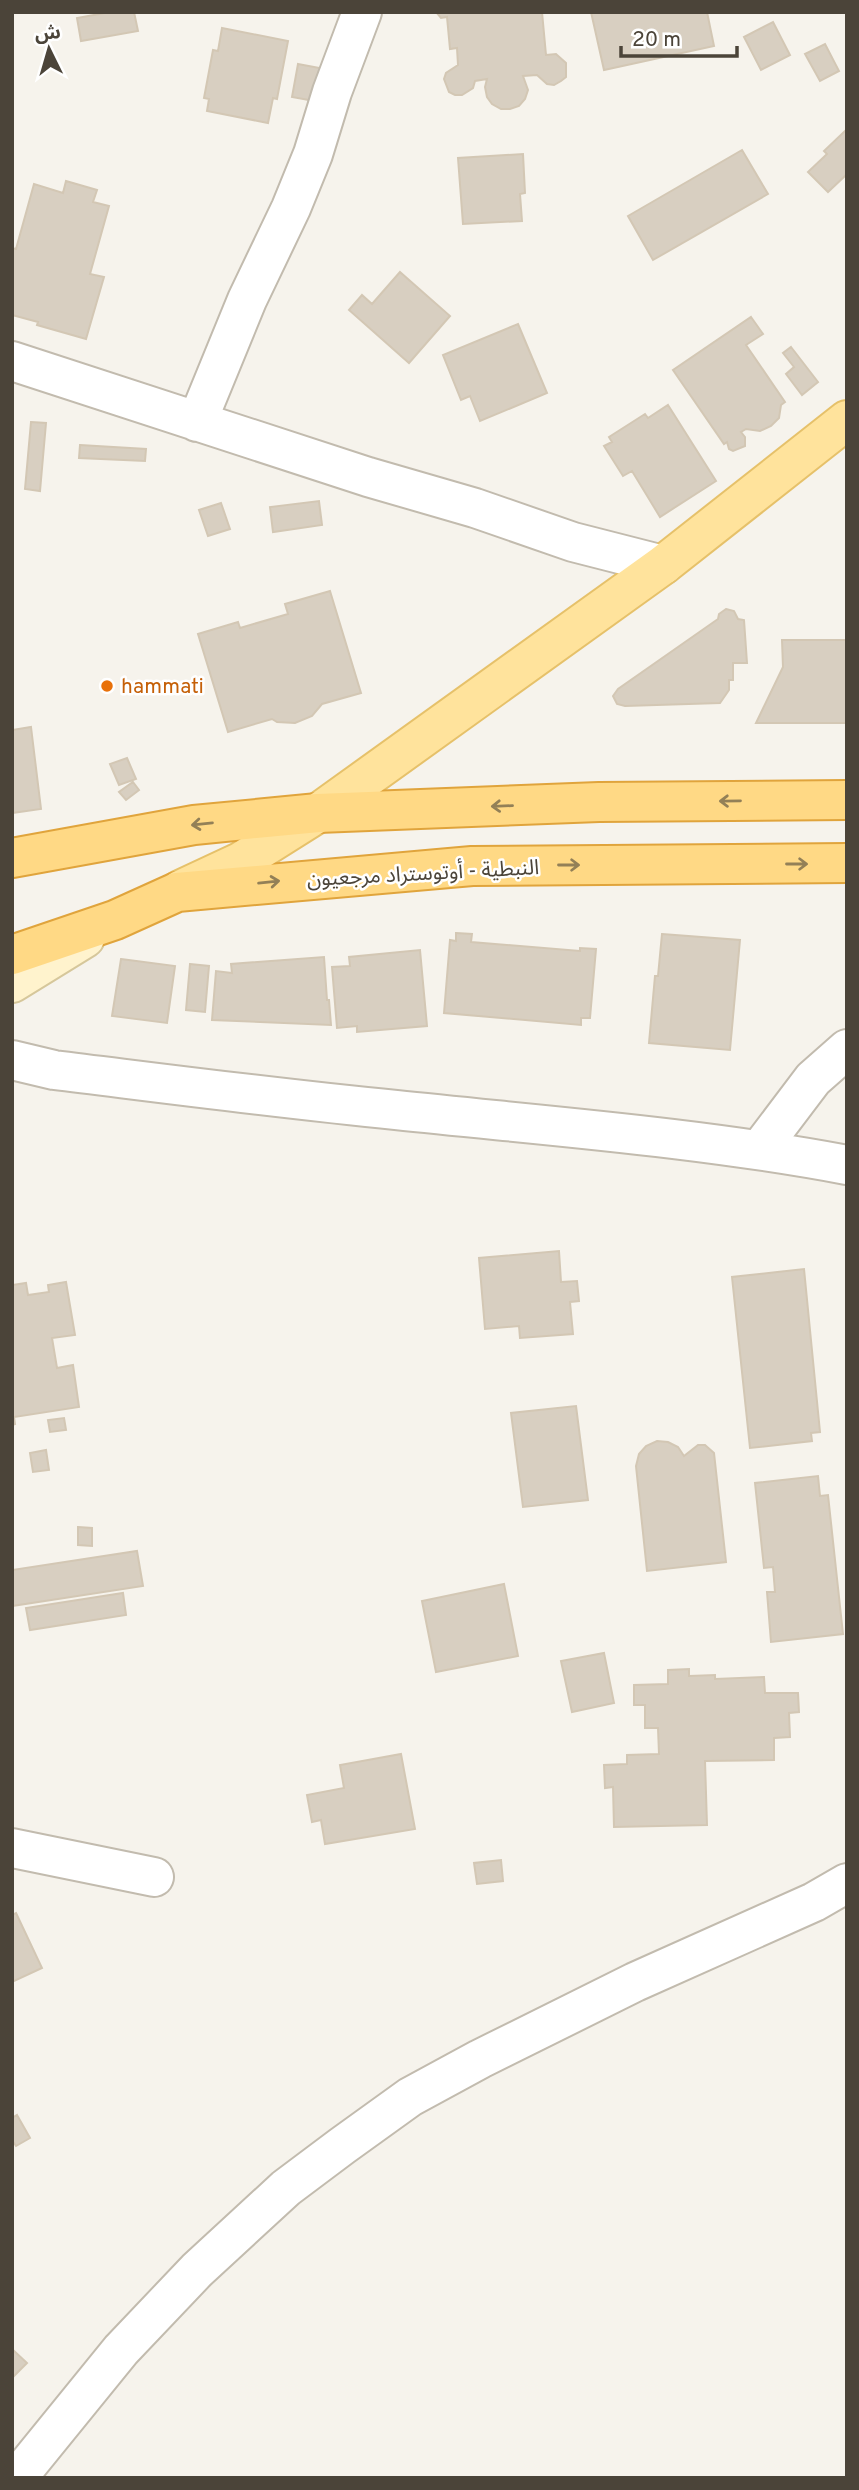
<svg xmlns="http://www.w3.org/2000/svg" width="859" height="2490" font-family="Overpass,'Noto Sans Arabic',sans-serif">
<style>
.building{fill:#d8cfc1;stroke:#d3c7b4;stroke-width:2}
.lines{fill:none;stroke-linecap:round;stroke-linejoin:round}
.minor-casing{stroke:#c2bbae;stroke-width:42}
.secondary-casing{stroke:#d6c79b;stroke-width:42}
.primary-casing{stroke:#e6c16a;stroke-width:42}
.trunk-casing{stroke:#e0a43c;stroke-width:42}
.minor{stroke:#fff;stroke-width:38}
.secondary{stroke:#fff3cd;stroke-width:38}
.primary{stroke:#ffe39c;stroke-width:38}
.trunk{stroke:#ffd985;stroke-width:38}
.oneway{stroke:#938057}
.food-dot{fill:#e8710a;stroke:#fff;stroke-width:2.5}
.labels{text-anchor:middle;stroke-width:5;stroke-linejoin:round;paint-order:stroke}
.food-label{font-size:21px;fill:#c56008;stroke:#fff;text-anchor:start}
.street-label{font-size:21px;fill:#4b4439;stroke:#fff}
</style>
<rect width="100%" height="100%" fill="#f6f3ec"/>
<!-- building -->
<path class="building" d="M110 12H134L138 31 81 41 77 18Z
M542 12 546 55 556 54 566 63V77L561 81 554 85 547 84 537 75 523 76 528 90 525 99 519 106 510 109H501L492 104 487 97 485 87 487 79 475 81 473 88 462 95H455L449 92 444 79 446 73 458 65 457 48 450 49 447 17 441 18 436 12Z
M591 12H707L714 46 604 70Z
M773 22 790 55 761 70 744 37Z
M222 28 288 41 277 99 273 98 268 123 207 111 209 99 204 98 213 50 218 51Z
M825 44 839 71 820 81 805 54Z
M298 64 325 69 320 102 292 97Z
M847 129V174L828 192 808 172 827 154 824 151Z
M742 150 768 194 653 260 628 216Z
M523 154 525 193 520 194 522 221 463 224 458 158Z
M66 181 97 190 93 202 109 206 90 274 104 277 86 339 37 325 38 322 12 315V248L16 249 34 184 63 193Z
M400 272 450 316 409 363 349 310 362 295 372 304Z
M751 317 763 334 746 345 785 402 781 405 779 418 771 426 760 431 746 429 741 432 745 437V446L733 451 729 449 727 442 724 444 673 370Z
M518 324 547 393 480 421 470 396 461 400 443 355Z
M791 347 818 382 802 395 786 374 794 367 783 353Z
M668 405 716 481 660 517 632 471 623 476 604 446 612 442 609 437 645 414 648 418Z
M31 422 46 423 40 491 25 489Z
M80 445 146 449 145 461 79 458Z
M319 501 322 525 273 532 270 507Z
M221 503 230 529 208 536 199 510Z
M330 591 361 693 322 704 312 716 295 723 277 722 272 719 228 732 198 634 238 622 240 628 288 614 285 604Z
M726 609 734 611 738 619 744 620 747 663H733V680H729V690L720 703 625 706 617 704 613 696 618 689 718 619 719 614Z
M782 640H847V723H756L783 667Z
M31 727 41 809 12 813V730Z
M127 758 136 779 119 785 110 764Z
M133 782 139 790 126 800 119 792Z
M456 933 472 934 471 942 580 951V948L596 949 590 1018H581V1025L444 1013 450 940 456 941Z
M662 934 740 940 730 1050 649 1043 655 976H658Z
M420 950 427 1026 357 1032V1026L337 1028 332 967 350 966 349 957Z
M324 957 327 1000H329L331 1025 212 1020 216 971 232 973 231 964Z
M121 959 175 966 167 1023 112 1016Z
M190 964 209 966 205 1012 186 1010Z
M559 1251 561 1282 577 1281 579 1301 570 1302 573 1334 520 1338 519 1326 485 1329 479 1258Z
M804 1269 820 1432 811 1433 812 1441 750 1448 732 1277Z
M66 1282 75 1335 52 1338 57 1368 73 1365 79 1407 14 1417 15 1424 12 1425V1285L26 1283 28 1295 49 1292 48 1285Z
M576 1406 588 1500 523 1507 511 1413Z
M64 1418 66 1430 50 1432 48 1420Z
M657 1441 668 1442 678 1447 684 1456 698 1445H705L714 1453 726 1562 647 1571 636 1466 639 1454 646 1446Z
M46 1450 49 1470 33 1472 30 1453Z
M818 1476 820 1496 828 1495 843 1634 771 1642 767 1592H775L773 1567 764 1568 755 1483Z
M78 1527 92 1528V1546L78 1545Z
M137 1551 143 1586 12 1606V1570Z
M504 1584 518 1656 436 1672 422 1601Z
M123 1593 126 1615 30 1630 26 1608Z
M604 1653 614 1703 572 1712 561 1661Z
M689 1669V1676L715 1675V1679L764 1677 765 1693H798L799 1712 789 1713 790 1737 774 1738V1760L705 1761 707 1825 614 1827 613 1787 605 1788 604 1765 627 1764V1755L659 1754 658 1728H645V1705H634V1685L668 1684V1670Z
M401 1754 415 1829 325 1844 321 1820 312 1822 307 1795 344 1788 340 1765Z
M501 1860 503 1881 477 1884 474 1863Z
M16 1913 42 1968 12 1982V1915Z
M17 2115 30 2138 16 2146 12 2140V2118Z
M12 2349 27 2363 12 2378Z"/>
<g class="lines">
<defs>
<path id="minor" d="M12 361 368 477 475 508 573 542 663 565
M197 422 247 300 291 208 313 154 332 92 362 12
M12 1060 54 1070C168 1084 282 1099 396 1110 547 1126 697 1137 847 1165
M760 1149 813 1079 847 1049
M12 1848 154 1877
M17 2478 121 2350 197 2270 286 2188 342 2146 410 2097 480 2059 635 1982 814 1902 847 1883"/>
<path id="secondary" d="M12 983 85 938"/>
<path id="primary" d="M180 890 240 862 318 813 663 565 847 420"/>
<path id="trunk" d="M12 858 194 825 318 813 599 802 847 800
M12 955 115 920 177 892 472 866 847 863"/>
</defs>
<!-- minor casing -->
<use href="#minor" class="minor-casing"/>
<!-- secondary casing -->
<use href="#secondary" class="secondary-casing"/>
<!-- primary casing -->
<use href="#primary" class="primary-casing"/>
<!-- trunk casing -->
<use href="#trunk" class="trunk-casing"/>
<!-- minor -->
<use href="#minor" class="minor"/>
<!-- secondary -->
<use href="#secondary" class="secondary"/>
<!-- primary -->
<use href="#primary" class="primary"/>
<!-- trunk -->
<use href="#trunk" class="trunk"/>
</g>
<!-- one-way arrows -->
<defs><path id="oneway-shaft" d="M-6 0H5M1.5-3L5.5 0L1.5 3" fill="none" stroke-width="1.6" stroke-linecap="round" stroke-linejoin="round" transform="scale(1.75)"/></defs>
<g class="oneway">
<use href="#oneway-shaft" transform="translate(730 801) rotate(179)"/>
<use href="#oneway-shaft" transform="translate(502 806) rotate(178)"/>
<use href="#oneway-shaft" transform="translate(202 824) rotate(174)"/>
<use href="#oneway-shaft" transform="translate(797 864)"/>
<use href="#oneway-shaft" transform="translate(569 865)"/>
<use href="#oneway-shaft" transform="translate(269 882) rotate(-6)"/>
</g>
<!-- markers -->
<circle class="food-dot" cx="107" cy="686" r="7"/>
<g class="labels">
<!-- food labels -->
<g class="food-label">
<text x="121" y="693">hammati</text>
</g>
<!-- street labels -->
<g class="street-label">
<text transform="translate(423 873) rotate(-3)" y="7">النبطية - أوتوستراد مرجعيون</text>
</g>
</g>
<!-- border -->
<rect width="859" height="2490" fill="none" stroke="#4b4439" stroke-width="28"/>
<!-- north arrow -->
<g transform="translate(49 49) rotate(355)" stroke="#ffffff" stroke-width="5" paint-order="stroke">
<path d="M0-5L12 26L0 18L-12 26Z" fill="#4b4439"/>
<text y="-10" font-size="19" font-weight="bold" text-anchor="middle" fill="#4b4439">ش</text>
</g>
<!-- scale -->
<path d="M621 46v10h116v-10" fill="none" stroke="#4b4439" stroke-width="3.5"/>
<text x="632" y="46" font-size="21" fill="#4b4439" stroke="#ffffff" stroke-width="5" paint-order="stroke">20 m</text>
</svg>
